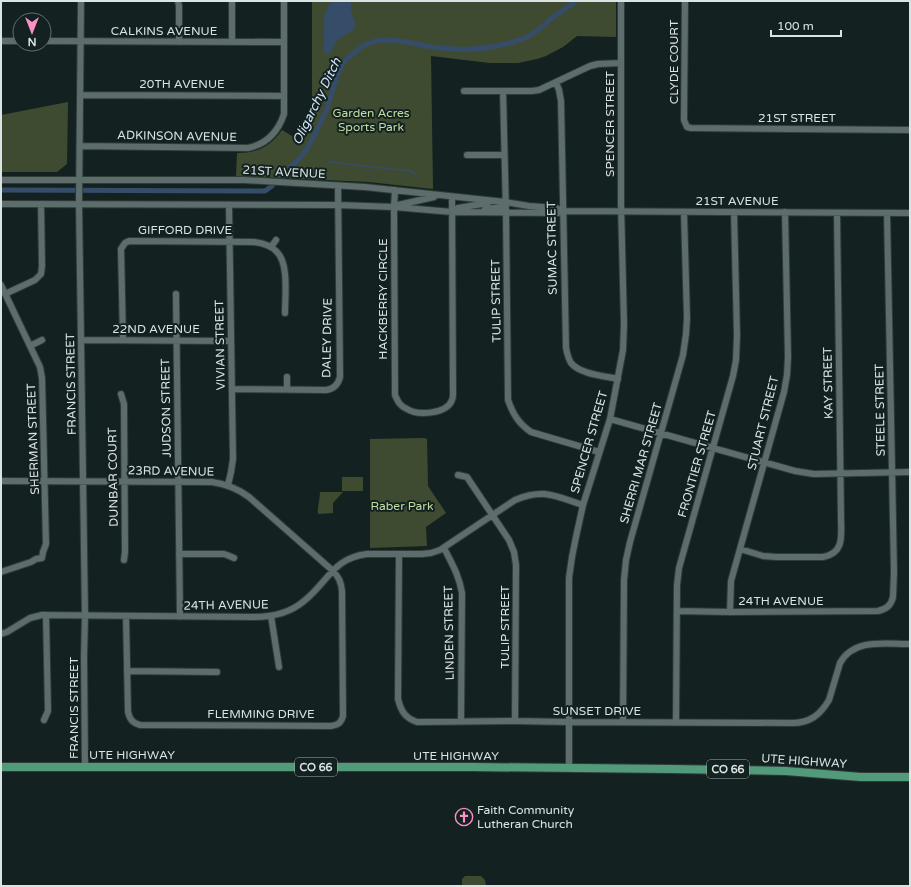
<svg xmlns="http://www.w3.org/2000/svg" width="911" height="887" font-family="'Varela Round',sans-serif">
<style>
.green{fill:#3f4b30}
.water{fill:#364d6a}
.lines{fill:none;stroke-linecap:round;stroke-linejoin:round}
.stream{stroke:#364d6a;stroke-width:1.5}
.canal{stroke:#364d6a;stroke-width:5}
.minor-casing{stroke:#313b3a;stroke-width:8}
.major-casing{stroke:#313b3a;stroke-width:10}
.minor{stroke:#5c6d6c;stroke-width:6}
.major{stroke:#519b7a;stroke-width:8}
.labels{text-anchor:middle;stroke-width:4;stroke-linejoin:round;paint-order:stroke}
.shield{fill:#132221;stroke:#9eaaa9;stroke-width:1}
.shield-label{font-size:11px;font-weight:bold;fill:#dae4e3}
.street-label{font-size:12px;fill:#dae4e3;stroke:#132221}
.park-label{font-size:12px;fill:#c2dda0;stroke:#132221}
.poi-label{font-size:12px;fill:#dae4e3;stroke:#132221;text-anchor:start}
.water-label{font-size:13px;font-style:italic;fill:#d3e4fa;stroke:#132221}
</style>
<rect width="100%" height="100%" fill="#132221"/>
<!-- green -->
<path class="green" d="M312 1H616V37L577 36 563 47 546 56 537 59 518 63H490L431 56 433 189 369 182 236 176 237 153C257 153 270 147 282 130L300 141 310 124 312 110Z
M68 102 67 164 57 172H1V115Z
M424 438 427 439 428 486 446 513 426 527 427 546 370 548V439Z
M342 477H363V491H342Z
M320 492H343L333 503V513L318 514C317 507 320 500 320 492Z
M465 876H481L485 880 486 886H462V879Z"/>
<!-- water -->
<path class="water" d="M335 1H351C352 5 350 7 351 10 352 16 357 24 354 29 353 32 349 32 346 34 343 36 339 39 336 42 333 47 332 52 327 54L325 53 324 51V18L325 13 329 4Z"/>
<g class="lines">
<!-- stream -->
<path class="stream" d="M328 162 410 171 414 173 417 177"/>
<!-- canal -->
<path class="canal" d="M283 176C289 168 297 162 303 154 312 143 319 126 325 113 332 98 335 75 344 62 348 57 355 52 360 48 383 31 415 46 440 48 460 50 481 50 501 45 509 43 519 41 527 37 536 32 544 26 551 19 559 13 568 7 576 1
M1 190 256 191H265L272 186"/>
<defs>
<path id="minor" d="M81 1 79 204 85 616 84 657 85 767
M178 1 179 6V42
M685 1 684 120 687 127 691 128 910 130
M1 41H20
M44 41 284 42
M232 42V1
M556 82 559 90 561 101 566 348C567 353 568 358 571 363 580 374 604 376 618 379
M464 91H532L539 90 590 66 598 64 621 63
M503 91 506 212 508 400C513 414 518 423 531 432L599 452
M80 95 284 96
M80 146 248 148C267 144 278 132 284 114V1
M467 155H504
M1 180H244L365 187 505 202 529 206 556 208 563 211
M395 190 394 207 395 395C398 402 400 406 407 409 418 416 447 414 452 400 453 398 453 396 453 394L452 197
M1 204 338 205 394 207 452 212 558 213 563 211 910 213
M398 205 434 197
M485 209 502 207 505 205
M454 210 458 208 488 203
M271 247 276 240
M1 285 40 367 42 378 46 544 43 552 42 558 36 559 31 562 1 572
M5 294 35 280 41 274 42 266 41 204
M176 294 180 617
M81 340 231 341
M123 340 121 249 125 243 129 241 254 242C262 243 271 245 277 252 289 264 285 296 285 313
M30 346 42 340
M287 377V389
M232 389 326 390C334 389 338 385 340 377L338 186
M121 394 124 404 125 552 124 560
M610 419 795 471 814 474 910 472
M458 475 467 477 509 540 514 552 516 565 515 721
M1 481 212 482C226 484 237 488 249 497L332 570C339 577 341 582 342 591L343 716C341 723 338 725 331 726L140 725C133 723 130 720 128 712L126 616
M228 485 231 472 233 459 229 205
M444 548C452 564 459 575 462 593L461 721
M740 549 763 556 776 557H823C845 553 841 535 841 518L837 213
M179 554H224L227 555 234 558
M399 554 398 699C401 711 405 718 417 722L515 721 568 722 792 723C810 723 820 715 829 700L840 663C854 638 885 644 910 644
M677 611 730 612 878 611C886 609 891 606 893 597L894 572 887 213
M730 612 731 581 784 392 787 375 788 357 785 212
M271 616 279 667
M1 634 7 632 30 618 42 615 254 617C272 617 290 613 304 601 328 582 333 558 367 554H422L431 553 440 550 515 500C543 488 555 496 583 505
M127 671 217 672
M44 720 48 711 46 615
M623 722 624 580 626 560 630 542 683 355 686 334 687 318 684 212
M676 722 677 585 679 568 733 376 736 360 737 335 734 212
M569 768V578L572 557 576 537 583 505 610 419 623 350 624 324 621 204V1"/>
<path id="major" d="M1 767H472L671 769 786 771 861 777H910"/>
</defs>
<!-- minor casing -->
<use href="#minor" class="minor-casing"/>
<!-- major casing -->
<use href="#major" class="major-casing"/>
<!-- minor -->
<use href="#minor" class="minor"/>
<!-- major -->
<use href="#major" class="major"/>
</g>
<!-- icons -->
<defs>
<symbol id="church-ring" viewBox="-11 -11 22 22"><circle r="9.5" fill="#132221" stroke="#fb8fc6" stroke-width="1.5"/><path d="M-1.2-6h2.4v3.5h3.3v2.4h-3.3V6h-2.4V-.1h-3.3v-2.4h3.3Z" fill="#fb8fc6"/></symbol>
</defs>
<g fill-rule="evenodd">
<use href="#church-ring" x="454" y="807" width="20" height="20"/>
</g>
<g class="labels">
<!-- shield labels -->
<g class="shield">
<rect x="295" y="758" width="42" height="18" rx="3"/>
<rect x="707" y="760" width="42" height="18" rx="3"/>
</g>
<g class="shield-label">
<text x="316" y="771">CO 66</text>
<text x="728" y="773">CO 66</text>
</g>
<!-- street labels -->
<g class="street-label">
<text x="164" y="35">CALKINS AVENUE</text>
<text transform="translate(674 62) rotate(-90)" y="4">CLYDE COURT</text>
<text x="182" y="88">20TH AVENUE</text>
<text x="797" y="122">21ST STREET</text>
<text transform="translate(610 124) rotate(-90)" y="4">SPENCER STREET</text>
<text transform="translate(177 136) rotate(1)" y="4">ADKINSON AVENUE</text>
<text transform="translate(284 172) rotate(3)" y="4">21ST AVENUE</text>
<text x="737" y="205">21ST AVENUE</text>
<text x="185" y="234">GIFFORD DRIVE</text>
<text transform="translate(552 248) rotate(-91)" y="4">SUMAC STREET</text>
<text transform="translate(383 299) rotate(-90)" y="4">HACKBERRY CIRCLE</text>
<text transform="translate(496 301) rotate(-91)" y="4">TULIP STREET</text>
<text x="156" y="333">22ND AVENUE</text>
<text transform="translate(327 338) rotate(-89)" y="4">DALEY DRIVE</text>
<text transform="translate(220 345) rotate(-91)" y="4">VIVIAN STREET</text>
<text transform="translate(828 383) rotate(-91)" y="4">KAY STREET</text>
<text transform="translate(71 384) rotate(-91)" y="4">FRANCIS STREET</text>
<text transform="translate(166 408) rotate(-91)" y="4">JUDSON STREET</text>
<text transform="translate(880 410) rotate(-91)" y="4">STEELE STREET</text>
<text transform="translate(763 423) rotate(-76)" y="4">STUART STREET</text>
<text transform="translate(33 439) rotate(-92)" y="4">SHERMAN STREET</text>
<text transform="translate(589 442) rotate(-74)" y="4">SPENCER STREET</text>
<text transform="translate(641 463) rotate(-74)" y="4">SHERRI MAR STREET</text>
<text transform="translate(697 464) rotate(-74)" y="4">FRONTIER STREET</text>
<text transform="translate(171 471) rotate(1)" y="4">23RD AVENUE</text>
<text transform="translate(113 477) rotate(-91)" y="4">DUNBAR COURT</text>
<text x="781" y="605">24TH AVENUE</text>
<text transform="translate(226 605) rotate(-1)" y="4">24TH AVENUE</text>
<text transform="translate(505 627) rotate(-90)" y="4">TULIP STREET</text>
<text transform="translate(449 633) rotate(-91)" y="4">LINDEN STREET</text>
<text transform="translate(74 708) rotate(-90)" y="4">FRANCIS STREET</text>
<text x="597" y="715">SUNSET DRIVE</text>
<text x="261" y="718">FLEMMING DRIVE</text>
<text x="132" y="759">UTE HIGHWAY</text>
<text x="456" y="760">UTE HIGHWAY</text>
<text transform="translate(804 761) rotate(4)" y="4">UTE HIGHWAY</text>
</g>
<!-- park labels -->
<g class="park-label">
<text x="371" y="117">Garden Acres<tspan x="371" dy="14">Sports Park</tspan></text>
<text x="402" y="510">Raber Park</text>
</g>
<!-- poi labels -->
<g class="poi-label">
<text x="477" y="814">Faith Community<tspan x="477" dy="14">Lutheran Church</tspan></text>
</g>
<!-- water labels -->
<g class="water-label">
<text transform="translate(316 101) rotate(-64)" y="5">Oligarchy Ditch</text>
</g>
</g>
<!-- border -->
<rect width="911" height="887" fill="none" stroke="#dae4e3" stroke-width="4"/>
<!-- north arrow -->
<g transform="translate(32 32) rotate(180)"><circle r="19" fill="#132221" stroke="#63706f"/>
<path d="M0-3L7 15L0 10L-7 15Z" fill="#fb8fc6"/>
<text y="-6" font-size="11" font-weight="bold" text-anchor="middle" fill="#dae4e3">N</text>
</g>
<!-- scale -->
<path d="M771 30v6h70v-6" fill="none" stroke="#dae4e3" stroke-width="2"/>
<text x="777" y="30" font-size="12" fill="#dae4e3" stroke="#132221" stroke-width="3" paint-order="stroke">100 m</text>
</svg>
